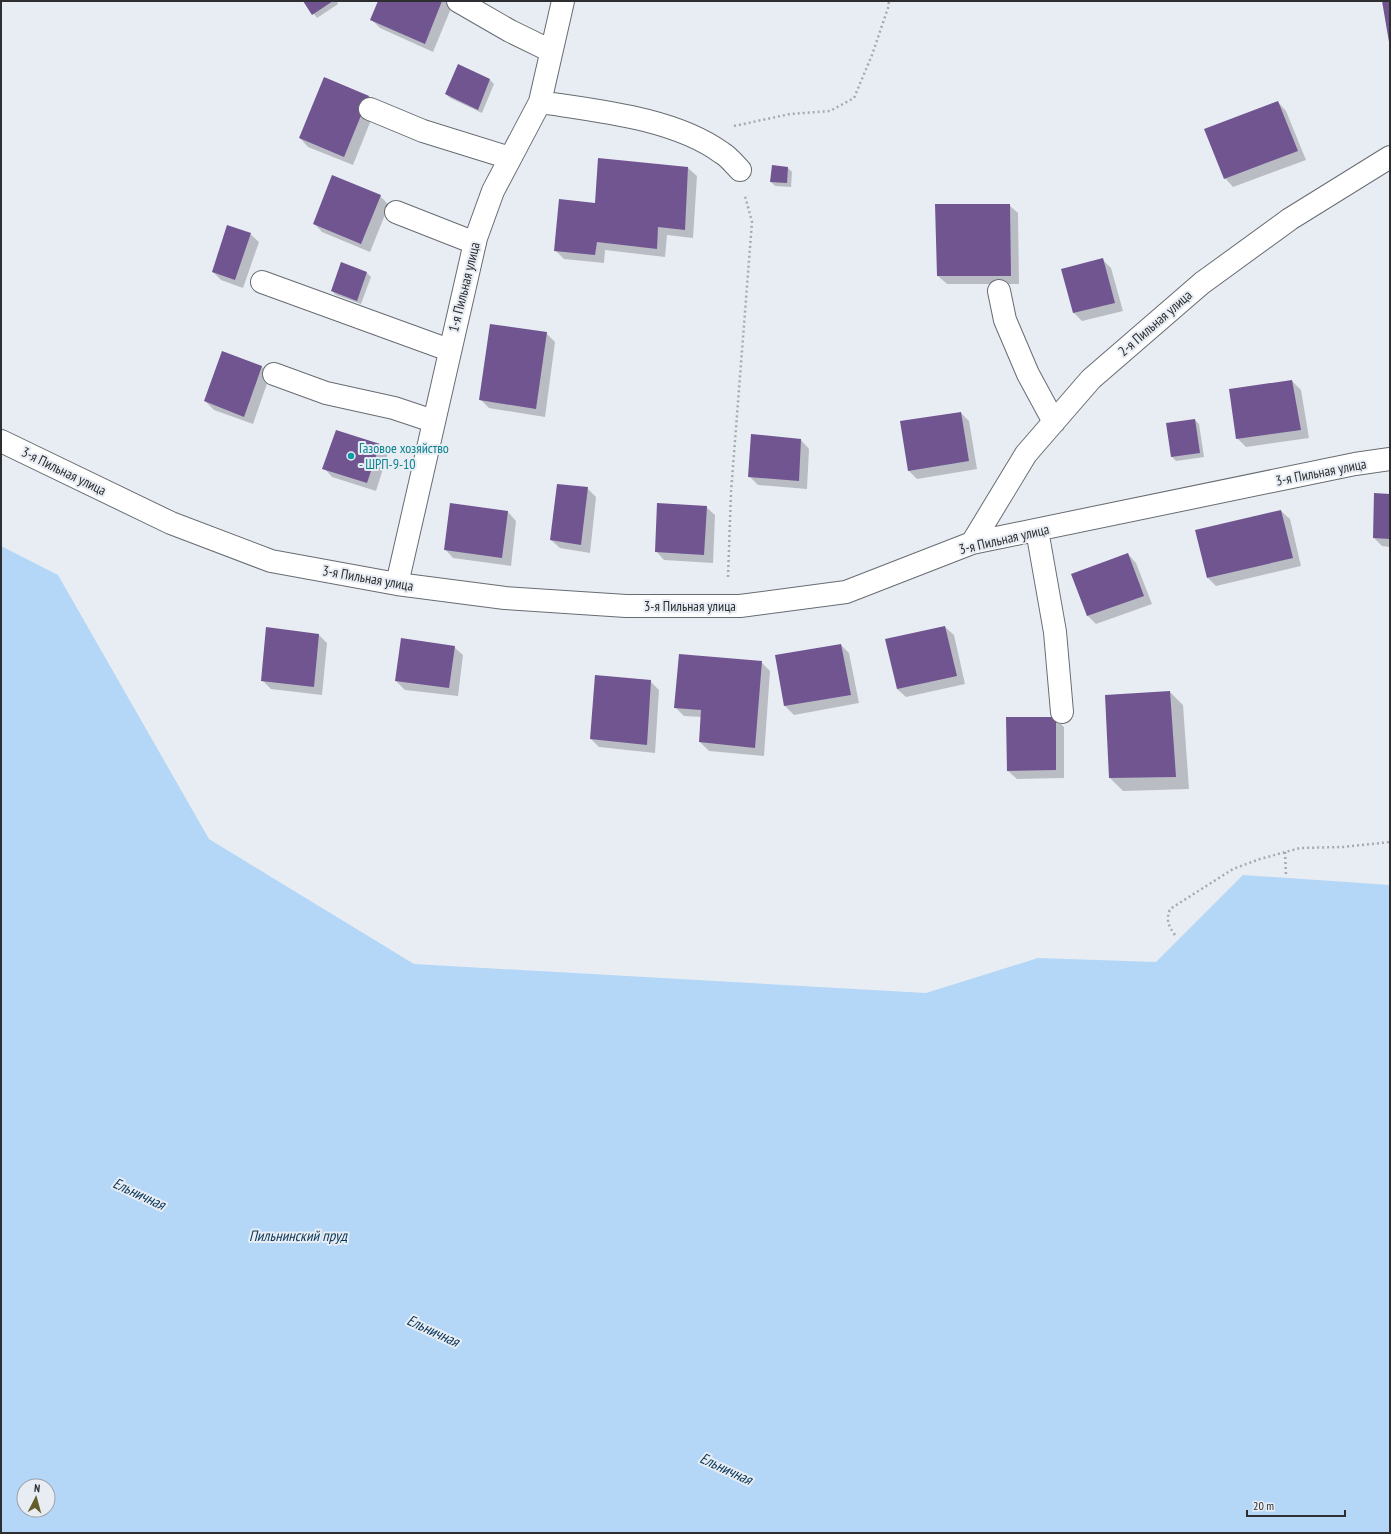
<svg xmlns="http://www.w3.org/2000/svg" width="1391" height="1534" font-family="'PT Sans Narrow',sans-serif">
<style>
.water{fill:#b4d7f7;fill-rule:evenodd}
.shadow{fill:#0003}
.building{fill:#705591}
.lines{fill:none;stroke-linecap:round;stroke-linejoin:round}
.minor-casing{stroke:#676c72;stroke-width:24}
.path{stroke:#a6aab0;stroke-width:2.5;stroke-dasharray:2 3;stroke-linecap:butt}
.minor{stroke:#fff;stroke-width:22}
.culture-dot{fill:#0f9aa8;stroke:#e8edf4;stroke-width:1.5}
.labels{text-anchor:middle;stroke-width:4;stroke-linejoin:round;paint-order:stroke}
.street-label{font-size:14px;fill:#2c2e31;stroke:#e8edf4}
.culture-label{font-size:14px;fill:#0d838f;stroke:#e8edf4;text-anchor:start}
.water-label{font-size:15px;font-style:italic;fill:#083658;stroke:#e8edf4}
</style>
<rect width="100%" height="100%" fill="#e8edf4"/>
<!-- water -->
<path class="water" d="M1 546 58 575 209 839 414 964 926 993 1038 958 1156 962 1243 875 1390 885V1533H1ZM24 1486H48V1510H24Z"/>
<!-- shadow -->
<path class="shadow" d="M304 1H337L338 4 317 18Z
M379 1H454L433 52 380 28 371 19Z
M459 65 490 80 494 84 482 113 450 98 446 94Z
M325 78 369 96 377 105 353 165 308 147 300 138Z
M1278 102 1286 111 1306 160 1233 187 1225 178Z
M599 159 688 168 697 176 693 238 667 235 665 257 605 250 604 263 564 259 555 250 596 204Z
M788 168 792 172 791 187 775 186 771 182Z
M380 196 389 205 370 252 322 232 314 223Z
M1009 205 1018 213 1019 284H947L938 276Z
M250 234 259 242 243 288 221 280 213 272Z
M1103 260 1111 268 1123 311 1082 321 1074 313 1062 270Z
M342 263 367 273 371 277 361 304 336 295 332 291Z
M546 333 555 342 545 417 489 408 480 399Z
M223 353 262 367 270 375 253 424 214 410 205 401Z
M1292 381 1301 390 1309 438 1246 447 1237 438Z
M961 413 969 421 977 469 917 479 909 471Z
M1195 420 1199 424 1204 457 1176 461 1172 457Z
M801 440 809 449 807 489 758 485 749 476Z
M380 444 388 453 376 491 332 477 324 468Z
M587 488 596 497 590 553 560 548 551 540Z
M1390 495V547L1382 546 1374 538Z
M706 507 715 515 713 563 664 560 656 551Z
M1281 511 1290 519 1301 566 1216 586 1208 578Z
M508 512 516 521 511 566 453 558 445 549Z
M1128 554 1136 563 1152 604 1096 624 1087 615Z
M945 627 954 635 965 684 906 697 897 689Z
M318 634 327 643 322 695 271 689 262 680Z
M841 645 849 653 859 703 794 715 785 706 776 656Z
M454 647 463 655 458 696 405 690 396 681Z
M761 662 770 671 764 756 709 751 700 742 702 717 684 716 675 707Z
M650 681 659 690 655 753 599 747 591 739Z
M1170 692 1183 705 1189 789 1123 791 1110 778 1106 696Z
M1055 718 1064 727V778L1017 779 1008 771Z"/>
<!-- building -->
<path class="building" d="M303 1H333L312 15Z
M378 1H442L425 44 370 20Z
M1382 1H1390V42H1389Z
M458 64 490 79 478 110 445 94Z
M324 77 369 96 344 157 299 138Z
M1278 101 1298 151 1224 179 1204 129Z
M598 158 688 167 685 230 658 227 657 249 597 242 595 255 554 251 559 199 595 203Z
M772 165 788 167 787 183 770 182Z
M332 175 381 195 361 244 313 224Z
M935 204H1010L1011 276H937Z
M227 225 251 233 235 280 212 272Z
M1103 258 1115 303 1073 313 1061 269Z
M341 262 367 272 357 301 331 291Z
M490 324 547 332 536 409 479 400Z
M222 351 262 366 244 417 204 401Z
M1292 380 1301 430 1236 439 1229 389Z
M961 412 969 461 908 471 900 421Z
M1195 419 1200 453 1171 457 1166 423Z
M336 430 380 444 367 483 322 469Z
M751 434 801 439 799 481 748 477Z
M557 484 588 487 581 545 550 540Z
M1374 493 1390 494V539L1373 538Z
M450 503 508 511 502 558 444 550Z
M657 503 707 506 704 555 655 552Z
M1281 510 1293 558 1207 578 1195 530Z
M1128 553 1144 596 1087 616 1071 574Z
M945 626 957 676 897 689 885 639Z
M266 627 319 634 314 687 261 681Z
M401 638 455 646 449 688 395 681Z
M841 644 851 695 784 706 775 655Z
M679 654 762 661 755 748 699 742 701 710 674 708Z
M595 675 651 680 647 745 590 739Z
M1170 691 1176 777 1109 778 1105 695Z
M1006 717H1056V770L1007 771Z"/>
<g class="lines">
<defs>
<path id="minor" d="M458 1 510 31 551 51
M540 102C598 111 674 118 722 153 729 157 734 164 740 170
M370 109 423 131 510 158
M396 212 475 243
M262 282 449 350
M999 291 1005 320 1028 374 1054 422
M274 374 326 393 394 408 433 421
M1 441 171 523 271 561 397 584 505 598 626 606H740L846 592 972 543 1355 464 1390 459
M1037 530 1055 632 1062 712
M972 543 1026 454 1091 379 1202 283 1290 219 1390 157
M397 584 476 238 493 191 540 102 563 1"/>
</defs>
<!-- minor casing -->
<use href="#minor" class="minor-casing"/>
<!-- path -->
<path class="path" d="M734 126 790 114 830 111 854 98 872 55 888 8 889 1
M728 577 731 492 752 222 745 196
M1285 852 1286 876
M1175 935C1168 925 1166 920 1170 909L1233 869 1260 859 1300 848 1343 847 1390 842"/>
<!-- minor -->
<use href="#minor" class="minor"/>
</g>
<!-- markers -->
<circle class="culture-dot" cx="351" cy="456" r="4"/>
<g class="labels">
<!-- street labels -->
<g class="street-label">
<text transform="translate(464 287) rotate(-76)" y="5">1-я Пильная улица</text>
<text transform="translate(1155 323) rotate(-41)" y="5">2-я Пильная улица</text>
<text transform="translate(64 471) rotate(26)" y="5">3-я Пильная улица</text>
<text transform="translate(1321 472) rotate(-11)" y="5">3-я Пильная улица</text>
<text transform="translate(1004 539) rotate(-13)" y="5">3-я Пильная улица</text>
<text transform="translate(368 578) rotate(10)" y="5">3-я Пильная улица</text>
<text x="690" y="611">3-я Пильная улица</text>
</g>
<!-- culture labels -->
<g class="culture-label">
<text x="359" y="453">Газовое хозяйство<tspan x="359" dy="16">- ШРП-9-10</tspan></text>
</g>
<!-- water labels -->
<g class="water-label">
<text transform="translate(139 1194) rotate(25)" y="5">Ельничная</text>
<text x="298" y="1241">Пильнинский пруд</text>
<text transform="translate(433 1331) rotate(25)" y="5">Ельничная</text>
<text transform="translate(726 1469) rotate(25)" y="5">Ельничная</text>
</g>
</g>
<!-- border -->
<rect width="1391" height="1534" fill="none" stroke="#2c2e31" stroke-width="4"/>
<!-- north arrow -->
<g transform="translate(36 1498) rotate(6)"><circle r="19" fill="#e8edf4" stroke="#9da1a6"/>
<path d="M0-3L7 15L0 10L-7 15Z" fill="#655e2a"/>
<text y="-6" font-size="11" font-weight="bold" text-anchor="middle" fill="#2c2e31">N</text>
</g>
<!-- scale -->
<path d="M1247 1510v6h98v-6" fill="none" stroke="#2c2e31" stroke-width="2"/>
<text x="1253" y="1510" font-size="12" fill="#2c2e31" stroke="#e8edf4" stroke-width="3" paint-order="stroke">20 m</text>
</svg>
